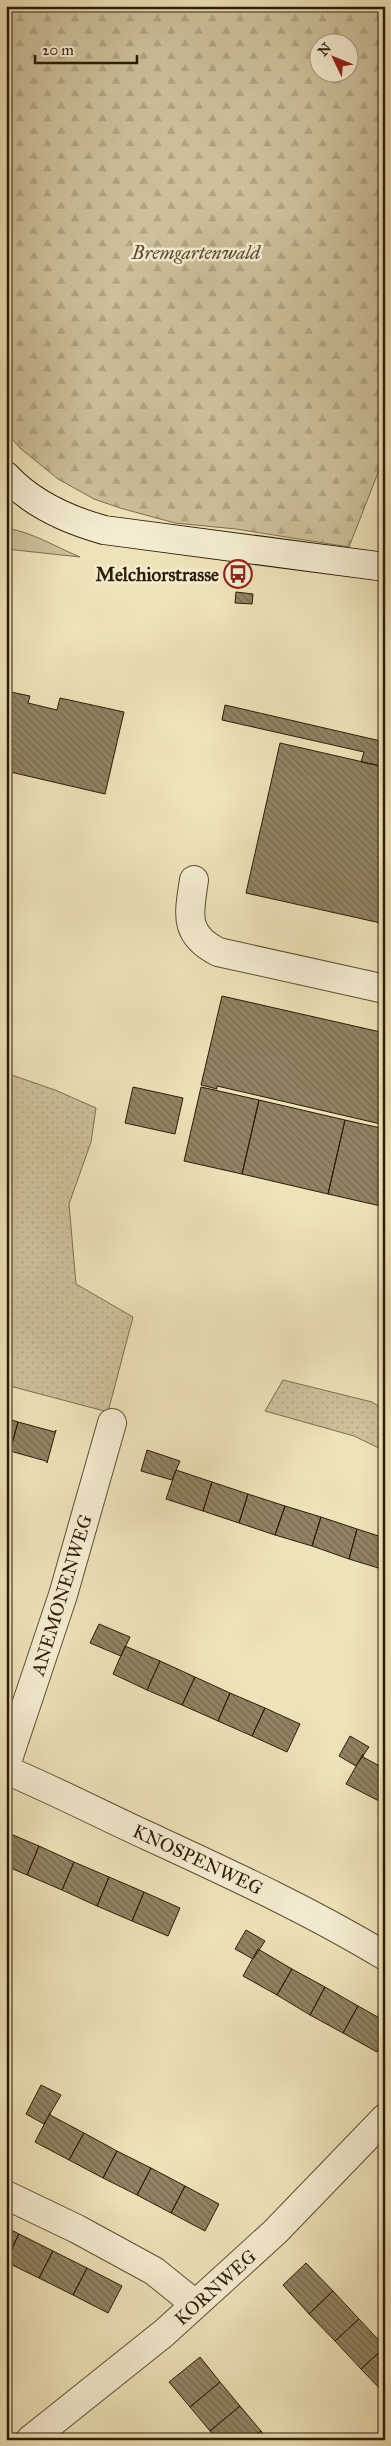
<svg xmlns="http://www.w3.org/2000/svg" width="391" height="2446" font-family="'IM FELL Great Primer',serif">
<style>
.green{fill:#cdc09a;stroke:#7d6e50}
.forest{fill:url(#forest-firs);stroke:#7d6e50;fill-rule:evenodd}
.park{fill:url(#park-dots);stroke:#7d6e50}
.building{fill:url(#building-back-hatch);stroke:#2d1c07}
.lines{fill:none;stroke-linecap:round;stroke-linejoin:round}
.street-casing{stroke:#5d4e33;stroke-width:30}
.secondary-casing{stroke:#2d1c07;stroke-width:30}
.street{stroke:#f4ecd1;stroke-width:28}
.secondary{stroke:#f4ecd1;stroke-width:28}
.labels{text-anchor:middle;stroke-width:5;stroke-linejoin:round;paint-order:stroke}
.park-label{font-size:19px;font-style:italic;fill:#5d4d33;stroke:#f4ecd1}
.poi-label{font-size:19px;font-weight:bold;fill:#2d1c07;stroke:#f4ecd1;text-anchor:end}
.street-label{font-size:19px;fill:#2d1c07;stroke:#f4ecd1}
</style>
<defs>
<pattern id="forest-firs" width="22" height="20" patternUnits="userSpaceOnUse" patternTransform="scale(1.25)"><rect width="22" height="20" fill="#cdc09a"/><path d="M5 1l3.5 6h-7zM16 11l3.5 6h-7z" fill="#b0a483"/></pattern>
<pattern id="park-dots" width="8" height="8" patternUnits="userSpaceOnUse" patternTransform="scale(1.25)"><rect width="8" height="8" fill="#cdc09a"/><path d="M2 2h.1M6 6h.1" fill="none" stroke="#b0a483" stroke-width="1.8" stroke-linecap="round"/></pattern>
<pattern id="building-back-hatch" width="6" height="6" patternUnits="userSpaceOnUse" patternTransform="scale(1.25)"><rect width="6" height="6" fill="#918363"/><path d="M-1 5l2 2M0 0l6 6M5-1l2 2" fill="none" stroke="#776a50"/></pattern>
</defs>
<rect width="100%" height="100%" fill="#eee2b8"/>
<filter id="stains"><feTurbulence type="fractalNoise" baseFrequency=".004" numOctaves="4"/><feColorMatrix values="0 0 0 0 .2 0 0 0 0 .09 0 0 0 0 .02 0 0 0 .5 -.17"/></filter>
<radialGradient id="worn" r=".72"><stop offset=".6" stop-color="#630" stop-opacity="0"/><stop offset="1" stop-color="#630" stop-opacity=".3"/></radialGradient>
<!-- green -->
<path class="green" d="M6 528C32 532 56 547 80 557L6 549Z"/>
<!-- forest -->
<path class="forest" d="M6 6H385V455L349 547 236 529 175 523 120 508 94 499 58 479 20 448 6 432ZM318 42H348V72H318Z"/>
<!-- park -->
<path class="park" d="M6 1073 55 1090 96 1108 91 1142 69 1204 76 1284 133 1317 108 1412 6 1385Z
M283 1380 372 1402 385 1410V1451L354 1436 265 1411Z"/>
<!-- building -->
<path class="building" d="M236 592 253 594 252 604 235 603Z
M6 691 30 696 28 703 57 710 60 698 124 712 105 794 6 771Z
M225 705 385 742V767L361 762 364 752 222 720Z
M280 743 385 767V924L246 893Z
M6 780 11 781 9 792H6Z
M222 996 385 1033V1125L217 1086V1089L201 1085Z
M133 1087 183 1098 175 1134 125 1123Z
M201 1087 259 1100 242 1174 184 1161Z
M259 1100 345 1120 328 1194 242 1174Z
M345 1120 385 1129V1207L328 1194Z
M6 1418 18 1422 10 1451 6 1450Z
M18 1422 55 1432 56 1430 47 1463 46 1461 10 1451Z
M147 1450 180 1461 172 1480 141 1471Z
M176 1470 212 1482 203 1511 166 1499Z
M212 1482 248 1494 239 1523 203 1511Z
M248 1494 285 1506 275 1535 239 1523Z
M285 1506 321 1517 312 1546 275 1535Z
M321 1517 357 1529 349 1559 312 1546Z
M357 1529 385 1538V1570L349 1559Z
M99 1624 130 1637 121 1656 90 1643Z
M125 1646 160 1661 147 1690 113 1674Z
M160 1661 195 1677 182 1705 147 1690Z
M195 1677 230 1693 218 1721 182 1705Z
M230 1693 265 1708 252 1736 218 1721Z
M265 1708 300 1724 287 1752 252 1736Z
M350 1736 369 1747 356 1766 339 1756Z
M363 1754V1757L385 1769V1795L381 1802 346 1784Z
M6 1832 39 1846 27 1875 6 1866Z
M39 1846 74 1862 62 1890 27 1875Z
M74 1862 109 1877 97 1906 62 1890Z
M109 1877 144 1892 132 1921 97 1906Z
M144 1892 180 1908 168 1936 132 1921Z
M246 1930 265 1941 253 1959 235 1949Z
M258 1949 292 1969 277 1995 243 1976Z
M292 1969 325 1987 310 2015 277 1995Z
M325 1987 358 2006 343 2033 310 2015Z
M358 2006 385 2021V2039L377 2052 343 2033Z
M41 2085 61 2095 44 2124 26 2114Z
M50 2113V2115L84 2133 69 2160 35 2142Z
M84 2133 117 2151 103 2178 69 2160Z
M117 2151 151 2168 137 2195 103 2178Z
M151 2168 185 2186 171 2213 137 2195Z
M185 2186 219 2204 205 2231 171 2213Z
M6 2227 19 2234 6 2258Z
M19 2234 53 2251 39 2278 6 2262Z
M53 2251 87 2268 73 2295 39 2278Z
M306 2263 333 2291 309 2314 283 2285Z
M87 2268 122 2286 108 2313 73 2295Z
M333 2291 359 2319 335 2341 309 2314Z
M359 2319 385 2347 361 2369 335 2341Z
M385 2347V2394L361 2369Z
M200 2357 220 2382 190 2407 169 2382Z
M220 2382 240 2406 210 2431 190 2407Z
M240 2406 261 2431 250 2440H217L210 2431Z
M261 2431 268 2440H250Z"/>
<g class="lines">
<defs>
<path id="street" d="M194 880C189 914 183 934 218 952L385 989
M6 1765 63 1595 112 1423
M6 1770C54 1790 100 1814 148 1836 228 1873 309 1910 385 1956
M6 2195 77 2229 154 2271 195 2304
M30 2440 164 2333 275 2232 385 2118"/>
<path id="secondary" d="M6 476C32 504 68 520 104 530L385 567"/>
</defs>
<!-- street casing -->
<use href="#street" class="street-casing"/>
<!-- secondary casing -->
<use href="#secondary" class="secondary-casing"/>
<!-- street -->
<use href="#street" class="street"/>
<!-- secondary -->
<use href="#secondary" class="secondary"/>
</g>
<!-- icons -->
<defs>
<symbol id="bus-ring" viewBox="-11 -11 22 22"><circle r="9.5" fill="#f4ecd1" stroke="#8f2418" stroke-width="1.5"/><path d="M-5-6H5V4H4V6H2V4H-2V6H-4V4H-5ZM-3.5-4V0h7V-4ZM-3.5 1.2v1.5H-2V1.2ZM2 1.2v1.5H3.5V1.2Z" fill="#8f2418"/></symbol>
</defs>
<g fill-rule="evenodd">
<use href="#bus-ring" x="222" y="558" width="32" height="32"/>
</g>
<g class="labels">
<!-- park labels -->
<g class="park-label">
<text x="196" y="259">Bremgartenwald</text>
</g>
<!-- poi labels -->
<g class="poi-label">
<text x="219" y="581">Melchiorstrasse</text>
</g>
<!-- street labels -->
<g class="street-label">
<text transform="translate(61 1595) rotate(-73)" y="7">ANEMONENWEG</text>
<text transform="translate(198 1859) rotate(25)" y="7">KNOSPENWEG</text>
<text transform="translate(215 2287) rotate(-42)" y="7">KORNWEG</text>
</g>
</g>
<!-- margin -->
<rect width="391" height="2446" fill="none" stroke="#eee2b8" stroke-width="25"/>
<rect x="8" y="8" width="376" height="2431" fill="none" stroke="#2d1c07" stroke-width="2.5"/>
<rect x="12" y="12" width="366" height="2421" fill="none" stroke="#2d1c07"/>
<!-- north arrow -->
<g transform="translate(334 58) rotate(313)"><circle r="24" fill="#f4ecd1" stroke="#a49980"/>
<path d="M0-4L9 19L0 12L-9 19Z" fill="#8f2418"/>
<text y="-8" font-size="14" font-weight="bold" text-anchor="middle" fill="#2d1c07">N</text>
</g>
<!-- scale -->
<path d="M35 55v8h102v-8" fill="none" stroke="#2d1c07" stroke-width="2.5"/>
<text x="42" y="55" font-size="15" fill="#2d1c07" stroke="#f4ecd1" stroke-width="4" paint-order="stroke">20 m</text>
<rect width="100%" height="100%" filter="url(#stains)"/>
<rect width="100%" height="100%" fill="url(#worn)"/>
</svg>
